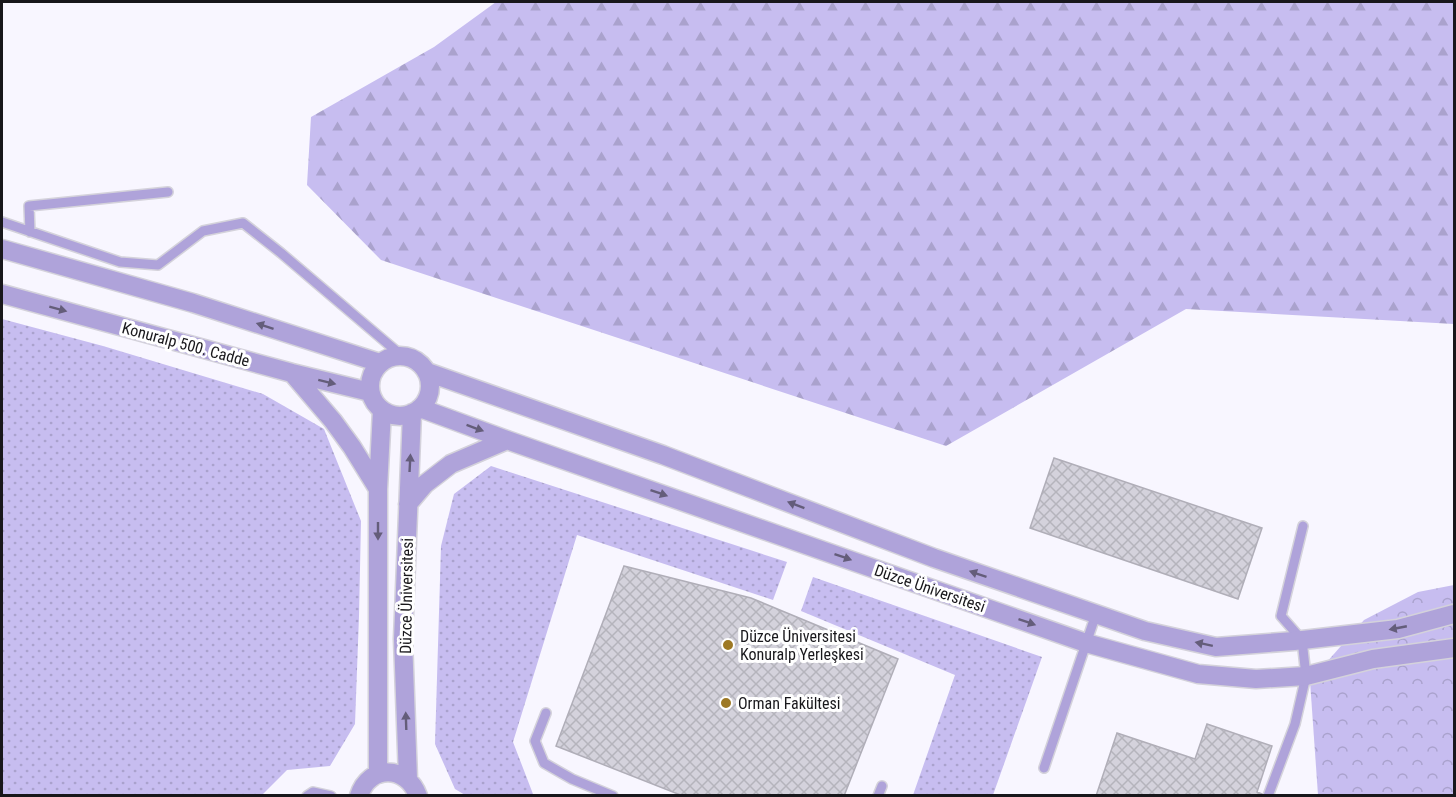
<svg xmlns="http://www.w3.org/2000/svg" width="1456" height="797" font-family="'Roboto Condensed',sans-serif">
<style>
.grass{fill:url(#grass-dots)}
.forest{fill:url(#forest-firs)}
.park{fill:url(#park-crowns)}
.building{fill:url(#building-cross-hatch);stroke:#b0aeb8;stroke-width:1.5}
.lines{fill:none;stroke-linecap:round;stroke-linejoin:round}
.service-casing{stroke:#d4d2db;stroke-width:12}
.tertiary-casing{stroke:#d4d2db;stroke-width:21}
.service{stroke:#afa3da;stroke-width:9}
.tertiary{stroke:#afa3da;stroke-width:18}
.oneway{fill:#645d7a}
.poi-dot{fill:#9d7824;stroke:#fff;stroke-width:2}
.labels{text-anchor:middle;stroke-width:6;stroke-linejoin:round;paint-order:stroke}
.street-label{font-size:16px;fill:#18171b;stroke:#fff}
.poi-label{font-size:16px;fill:#18171b;stroke:#fff;text-anchor:start}
</style>
<defs>
<pattern id="grass-dots" width="8" height="8" patternUnits="userSpaceOnUse" patternTransform="scale(1.5)"><rect width="8" height="8" fill="#c7bdf0"/><path d="M2 2h.1M6 6h.1" fill="none" stroke="#aaa2cd" stroke-width="1.8" stroke-linecap="round"/></pattern>
<pattern id="forest-firs" width="22" height="20" patternUnits="userSpaceOnUse" patternTransform="scale(1.5)"><rect width="22" height="20" fill="#c7bdf0"/><path d="M5 1l3.5 6h-7zM16 11l3.5 6h-7z" fill="#aaa2cd"/></pattern>
<pattern id="park-crowns" width="20" height="18" patternUnits="userSpaceOnUse" patternTransform="scale(1.5)"><rect width="20" height="18" fill="#c7bdf0"/><path d="M2 6a3 3 0 1 1 6 0M12 15a3 3 0 1 1 6 0" fill="none" stroke="#aaa2cd"/></pattern>
<pattern id="building-cross-hatch" width="8" height="8" patternUnits="userSpaceOnUse" patternTransform="scale(1.5)"><rect width="8" height="8" fill="#d4d2dc"/><path d="M0 0l8 8M0 8l8-8" fill="none" stroke="#b5b4bc"/></pattern>
</defs>
<rect width="100%" height="100%" fill="#f8f6ff"/>
<!-- grass -->
<path class="grass" d="M2 319 103 346 263 394 324 429 361 521 359 616 355 724 330 766 287 770 262 795H2Z
M491 466 787 562 773 600 577 535 513 742 533 794 535 795H465L455 789 435 744 441 546 454 494Z
M813 577 1042 657 993 795H913L955 675 801 611Z"/>
<!-- forest -->
<path class="forest" d="M496 2H1454V324L1186 309 946 446 381 260 307 185 311 117 434 47Z"/>
<!-- park -->
<path class="park" d="M1454 585V795H1318L1310 681 1364 620 1418 592Z"/>
<!-- building -->
<path class="building" d="M1054 458 1262 528 1238 599 1030 528Z
M624 566 751 598 898 659 844 796H683L556 746Z
M1207 724 1272 746 1257 792 1267 796H1096L1117 733 1195 759Z"/>
<g class="lines">
<defs>
<path id="service" d="M2 222 120 262 158 265 203 231 243 223 281 253 401 355
M30 232 29 206 168 192
M546 713 535 741 544 763 572 779 613 796
M1044 768 1096 614
M307 796 313 792 331 796
M878 796 882 786
M1268 796 1295 724 1306 676 1302 640 1281 616 1303 526"/>
<path id="tertiary" d="M2 249 193 303 380 363
M2 294 292 373 370 392
M370 386a30 30 0 1 1 60 0a30 30 0 1 1-60 0Z
M427 372 663 455 934 558 1145 631 1216 647 1294 641 1398 629 1454 614
M292 373 333 421 352 447 378 489
M420 408 507 440 1086 643 1198 674 1256 679 1306 676 1373 659 1454 648
M408 504 425 484 451 464 507 440
M378 774V489L382 410
M408 779 403 639 412 413
M359 796C369 764 407 765 418 796"/>
</defs>
<!-- service casing -->
<use href="#service" class="service-casing"/>
<!-- tertiary casing -->
<use href="#tertiary" class="tertiary-casing"/>
<!-- service -->
<use href="#service" class="service"/>
<!-- tertiary -->
<use href="#tertiary" class="tertiary"/>
</g>
<!-- one-way arrows -->
<defs><path id="oneway-solid" d="M-6-.8H1V-3.2L6.5 0L1 3.2V.8H-6Z" transform="scale(1.5)"/></defs>
<g class="oneway">
<use href="#oneway-solid" transform="translate(58 309) rotate(15)"/>
<use href="#oneway-solid" transform="translate(265 326) rotate(-162)"/>
<use href="#oneway-solid" transform="translate(327 382) rotate(14)"/>
<use href="#oneway-solid" transform="translate(475 428) rotate(20)"/>
<use href="#oneway-solid" transform="translate(410 463) rotate(-87)"/>
<use href="#oneway-solid" transform="translate(659 493) rotate(19)"/>
<use href="#oneway-solid" transform="translate(796 505) rotate(-159)"/>
<use href="#oneway-solid" transform="translate(378 531) rotate(90)"/>
<use href="#oneway-solid" transform="translate(843 557) rotate(19)"/>
<use href="#oneway-solid" transform="translate(978 574) rotate(-161)"/>
<use href="#oneway-solid" transform="translate(1027 622) rotate(19)"/>
<use href="#oneway-solid" transform="translate(1398 628) rotate(169)"/>
<use href="#oneway-solid" transform="translate(1204 644) rotate(-168)"/>
<use href="#oneway-solid" transform="translate(406 721) rotate(-92)"/>
</g>
<!-- markers -->
<g class="poi-dot">
<circle cx="728" cy="645" r="6"/>
<circle cx="726" cy="703" r="6"/>
</g>
<g class="labels">
<!-- street labels -->
<g class="street-label">
<text transform="translate(186 344) rotate(15)" y="6">Konuralp 500. Cadde</text>
<text transform="translate(930 588) rotate(19)" y="6">Düzce Üniversitesi</text>
<text transform="translate(406 596) rotate(-89)" y="6">Düzce Üniversitesi</text>
</g>
<!-- poi labels -->
<g class="poi-label">
<text x="740" y="642">Düzce Üniversitesi<tspan x="740" dy="18">Konuralp Yerleşkesi</tspan></text>
<text x="738" y="709">Orman Fakültesi</text>
</g>
</g>
<!-- border -->
<rect width="1456" height="797" fill="none" stroke="#18171b" stroke-width="6"/>
</svg>
